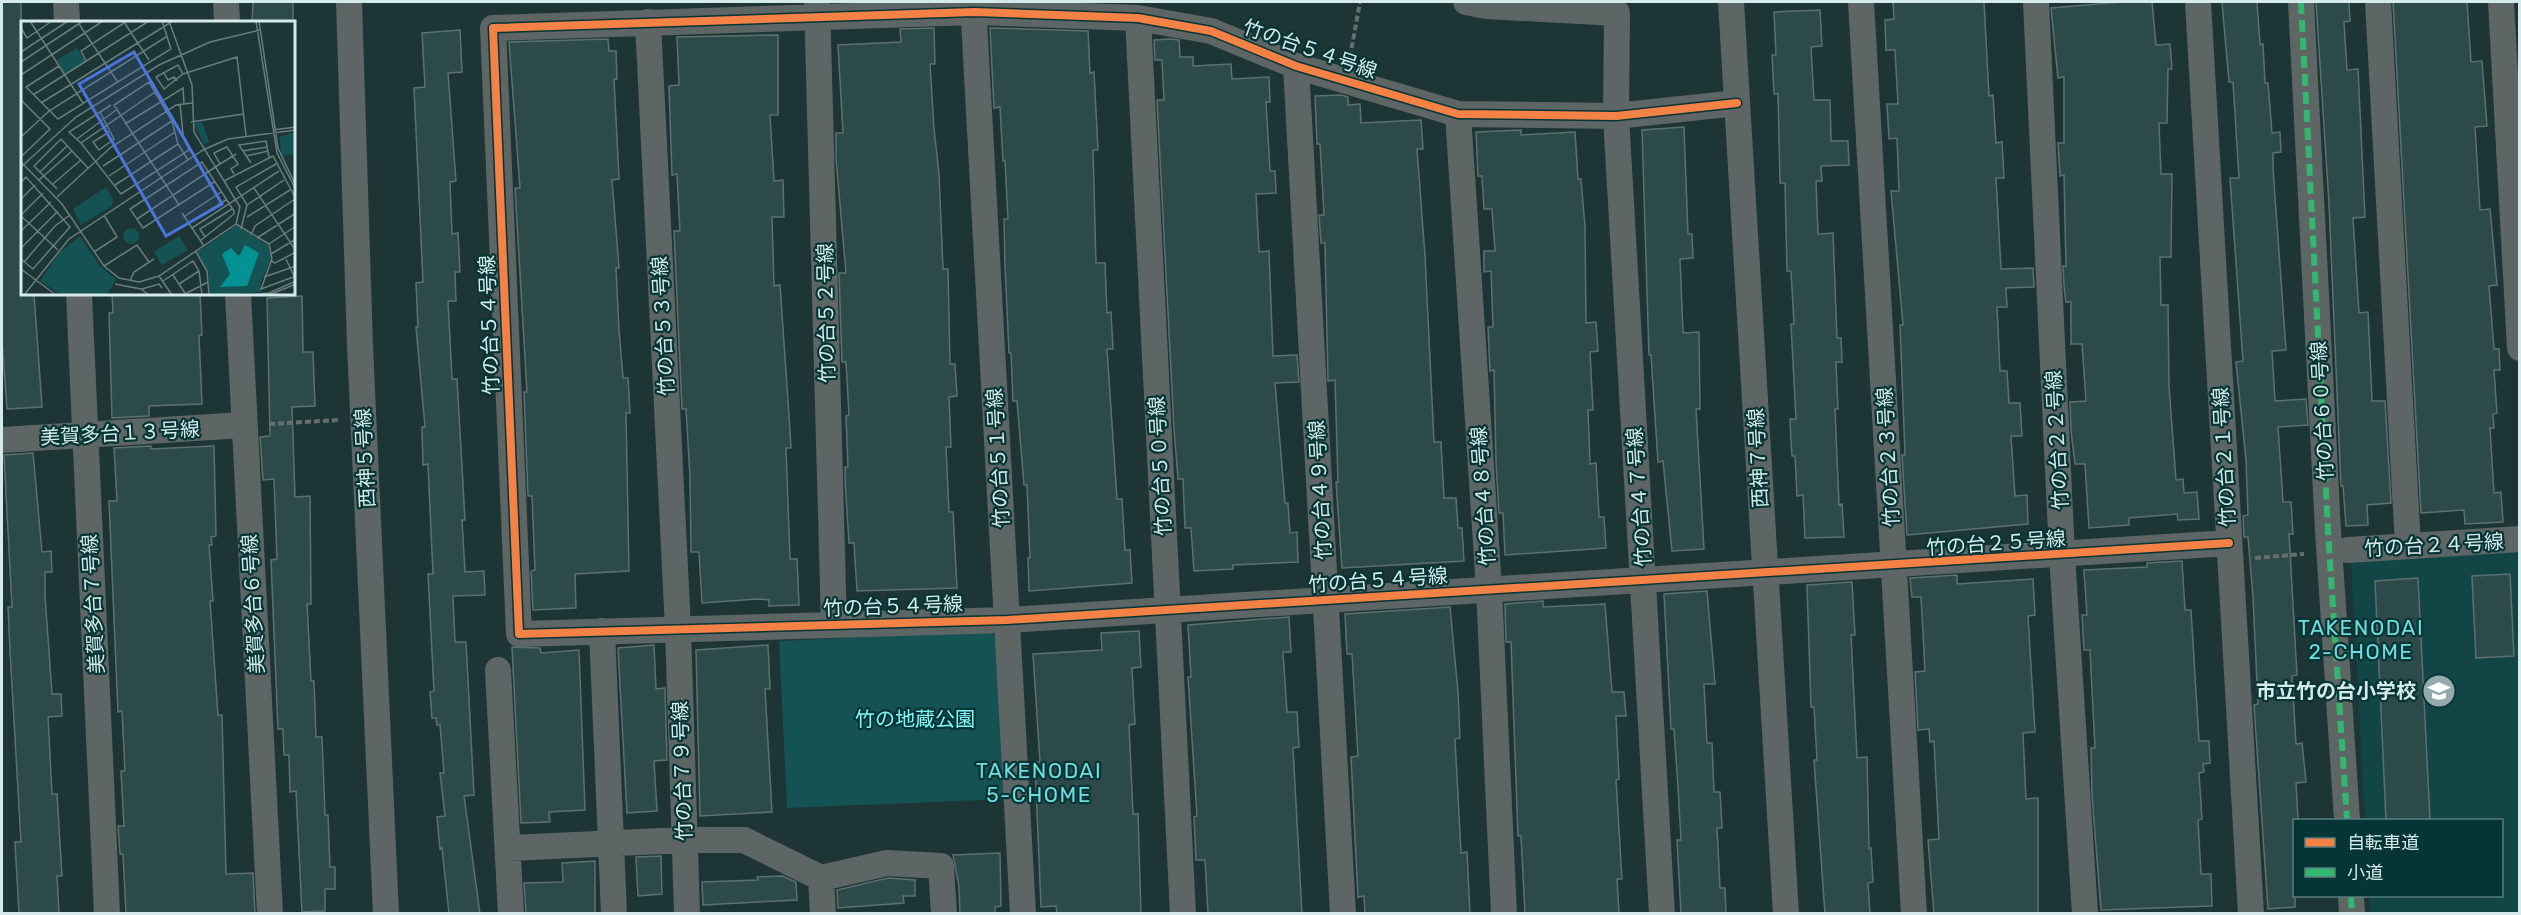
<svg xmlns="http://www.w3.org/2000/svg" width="2521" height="915" font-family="Rubik,'Noto Sans JP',sans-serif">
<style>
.built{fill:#124546}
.green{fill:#145253}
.building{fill:#2d4a4a;stroke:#5d7070;stroke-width:1.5}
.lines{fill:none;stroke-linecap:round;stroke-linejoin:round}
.path{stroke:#656f6f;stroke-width:4;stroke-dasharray:6 3;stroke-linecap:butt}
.minor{stroke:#5d6565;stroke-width:26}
.quiet{stroke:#33b770;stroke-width:6;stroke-dasharray:12 6;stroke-linecap:butt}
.cycleway-casing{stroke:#073435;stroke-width:11}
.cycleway{stroke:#f48246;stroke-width:8}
.labels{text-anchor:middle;stroke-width:4.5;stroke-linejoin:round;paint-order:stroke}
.street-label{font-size:20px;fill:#d5eaeb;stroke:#073435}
.poi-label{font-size:20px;font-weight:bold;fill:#d5eaeb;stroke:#073435;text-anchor:end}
.park-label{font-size:20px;fill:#7ff8fa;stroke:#073435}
.neighbourhood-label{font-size:21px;letter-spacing:1.5px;fill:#6fdcde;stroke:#073435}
.inset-road{fill:none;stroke:#677d7e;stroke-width:1.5}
.view{fill:#4b75dd;fill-opacity:0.15;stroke:#4b75dd;stroke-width:3}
.inset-edge{fill:none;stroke:#d5eaeb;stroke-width:3}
</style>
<rect width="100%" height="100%" fill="#1e3535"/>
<!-- built -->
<path class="built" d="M2519 550V913H2370L2369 896H2502V820H2365L2351 561Z"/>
<!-- green -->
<path class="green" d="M988 631 998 639 1008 799 787 808 779 641Z"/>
<!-- building -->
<path class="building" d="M2 2H21L22 294H34L42 407 7 409 2 341Z
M253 2H293V22H252Z
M1893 2H1984L1989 96 1993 95 1996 143 2002 142 2004 178H1996L2001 269 2033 268 2034 287 2006 288 2007 307H1997L2000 371H2007L2009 403H2020L2022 436H2011L2015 496 2027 495 2028 524 1907 535 1902 455H1905L1900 325H1903L1891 191H1899L1897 138 1889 139 1887 104H1898L1895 50H1886L1885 20 1894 19Z
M2121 2H2152L2156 45 2170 44 2172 69H2168L2167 123H2159L2161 174H2172L2171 257H2160L2161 305H2168L2169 386 2176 480 2183 479 2184 493 2197 492 2199 519 2178 520 2177 514 2129 518V525L2089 528 2085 464H2075L2071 431 2070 402 2086 401 2082 344H2071V302H2066L2064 286 2063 266H2066L2064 175 2060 176 2058 143H2064V77L2058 78 2051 8Z
M2222 2H2257L2260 45 2263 44 2265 83H2268L2272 133 2280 132 2281 152 2273 153V169L2286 350 2272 351 2275 401 2306 399 2308 425 2278 427 2283 502H2291L2293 534H2289L2297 675 2292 676 2296 744 2302 743 2306 782 2296 783 2298 820H2295V907L2268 909 2254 705 2258 704 2253 597 2248 537H2244L2243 516 2248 515 2246 460 2236 362 2243 361 2230 178H2239L2233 82H2229Z
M2316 2H2349L2350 21 2344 22 2347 70 2358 69 2365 217 2353 218 2359 313 2368 312 2372 401H2385L2391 503 2367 505 2368 525 2346 526 2343 486H2341L2329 204Z
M2393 2H2467L2471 62 2482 61 2487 126 2475 127 2480 210 2490 209 2495 262 2497 285 2489 286 2494 349H2499L2500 370H2494L2497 413 2493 414 2494 428H2490L2494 493 2501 492 2503 522 2465 524 2464 510 2421 513Z
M1820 10 1822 46 1811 47 1814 100H1830L1831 141H1848L1849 165 1821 166 1822 181H1816L1818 234 1833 233 1837 338H1841L1842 362H1836L1838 409H1835L1839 505 1842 504 1844 537 1805 538 1803 495 1797 496 1795 456H1792L1791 440 1790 419H1796L1791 324H1794L1791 271H1787L1785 183H1780L1778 94H1774L1772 55H1776L1774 12Z
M934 28 935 64H930L934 129 939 174 943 269H948L950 364H955L957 396 949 397 951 447H946L949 512H953L957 588 857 591 854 543H849L845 480V467H848L846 416 849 415 846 362H842L839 273H846L836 158V133H843L838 45 901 42 900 29Z
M990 28 1088 31 1090 73 1094 72 1098 150H1093L1096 263H1105L1107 313 1111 312 1113 349H1107L1117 499H1122L1125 550H1130L1132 583 1029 591 1028 558H1030L1027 485H1024L1017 401H1013L1011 353H1009L1005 266 1004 219H1008L1005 161H1003L1000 107 994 108Z
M460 30 462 72 448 73 456 181 450 182 452 234 458 233 460 272H455L456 301H448L452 379H457L465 520H462L465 572 484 571 485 595 453 596 455 642H466L474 795 464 796 480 914H449L442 848 440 849 437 817 445 816 440 773H444L440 725H437L436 718H432L430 692 434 691 428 574H433L431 531 428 464 423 465 422 427H425L416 327H418L416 283 423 282 414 88 425 87 422 33Z
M778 35V115H770L774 181 783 180 784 217H772L774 286 780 285 789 415 791 448H786L790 559H797L799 605 769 606V600L758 599 702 603 699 552H691L690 477 686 409H682L674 231H680L677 174 672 175 669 86 679 85 677 37Z
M608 39 609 51H616L617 79H614L619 179 612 180 619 268H616L619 330 623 378H628L630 413H626L629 571 575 574 576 608 533 610 531 571 535 570 532 496H528L524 392H527L515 188H520L509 42Z
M1170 39 1179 40 1180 57H1193V66L1231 64 1232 79 1269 77 1270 102H1266L1270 171H1275L1276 193 1256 194 1259 252 1269 251 1273 356 1297 355 1299 382 1275 383 1285 503H1288L1290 533 1297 532 1298 562 1233 565V569L1194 571 1191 528H1185L1183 479H1178L1174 429 1157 100H1164L1162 60H1155L1154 40Z
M1341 95 1348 97V105L1360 104 1361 123 1421 120 1423 149H1417L1425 256 1434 442H1441L1444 498H1456L1458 528H1462L1464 561 1342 568 1336 482H1338L1335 380 1328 381 1325 243H1321L1319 215H1324L1320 144H1317L1315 96Z
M1684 127 1688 234H1692L1693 258 1680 259 1683 333 1699 332 1700 409H1696L1704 549 1672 551 1663 461 1658 462 1651 355H1649L1642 130Z
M1521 130V135L1575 132 1578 179H1581L1585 227 1586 323 1596 322 1598 351 1590 352 1593 410H1588L1590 464 1596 463 1599 517H1604L1606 548 1505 555 1503 513H1499L1496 462 1494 370 1490 371 1488 327H1493L1491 271 1484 272V251H1495L1492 209H1484L1482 176H1478L1476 132Z
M137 294H200L202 335 199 336 202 404 149 406V416L112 418 109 313H113L112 295Z
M302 296 303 352H313L315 406 292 407 295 497 310 496 311 604H307L311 681H314L316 737H322L325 815H328L330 867H335V889H325V911L302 912 296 791 290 792 289 755H284L283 729H278L271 560 277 559 274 479 263 480 260 437 270 436 267 298Z
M151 446V449L214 446 216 536 211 537 212 545H209L213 601H210L218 715H222L226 874 253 873 255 914H126L123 854H120L118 826H124L121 771H125L122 711 118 712 109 501H117L114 448Z
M33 453 42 552 51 551 52 572H45V596L52 694H61L62 716 48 717 52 794H57L62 876H57L59 914H19L15 842H21L10 651 8 607H12L4 455Z
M2182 561 2185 610H2191L2199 741H2209L2210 763 2203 764 2204 772 2199 773 2202 819 2198 820 2201 874H2211L2212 906 2101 910 2092 795 2091 748H2095L2090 650H2084L2082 615H2087L2084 570 2147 567V563Z
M2510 574 2514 656 2476 658 2472 576Z
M1957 575V584L2033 579 2035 615 2028 616 2035 732 2023 733 2026 799 2038 798V914H1934L1928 840 1939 839 1934 741 1930 742 1929 729 1918 730 1915 672 1925 671 1921 597H1912L1910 578Z
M2418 578 2430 820H2386L2375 581Z
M1852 582 1855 635H1851L1857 758 1867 757 1869 848H1871L1873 882 1868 883 1870 914H1825L1814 760H1817L1814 707H1811L1807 585Z
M1707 591 1715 684H1704L1707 743H1712L1714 792H1720L1722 828H1717L1720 888H1725L1726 914H1681L1677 840H1681L1678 787 1674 729H1671L1664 594Z
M1543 601V607L1605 604 1612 692H1624L1626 716H1616L1619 779 1616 780 1622 879H1617L1619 914H1525L1521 836H1518L1511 642H1506L1505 604Z
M1450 607 1458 692 1460 738 1455 739 1461 853 1467 852 1470 914H1365L1364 896 1358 897 1351 757 1358 756 1352 654H1347L1345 614Z
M1289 617 1291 652H1283L1287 712H1297L1299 747 1293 748 1302 914H1208L1205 860H1196L1194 817 1197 816 1188 677H1191L1188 625Z
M1139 631 1141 667 1132 668 1135 724 1129 725 1133 814H1138L1141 914H1057L1056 906 1041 907 1035 762H1040L1033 654 1102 650 1101 633Z
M654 645 656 689 665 688 667 760 654 761 657 811 627 813 618 648Z
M768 645 770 689H765L772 812 700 816 696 650Z
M512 647 540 648 541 653 579 650 585 810 549 812 550 822 521 823Z
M1000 853 1001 906 995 907V914H960L959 886 953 855Z
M661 856 662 894 638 896 636 857Z
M595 861V914H526L524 883 563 882 562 863Z
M782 876 796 882 797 900 703 905 702 882 758 880 757 877Z
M888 878 915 880V896H903L904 903 838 908 837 890Z"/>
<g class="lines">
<!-- path -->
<path class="path" d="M1350 57 1360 2
M269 424 339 420
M2255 558 2304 554"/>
<!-- minor -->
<path class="minor" d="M66 2 67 22
M226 2 227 22
M349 2 360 346 386 914
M817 2 834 625
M973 2 1023 914
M1466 2 1486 6 1617 13 1616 116 1662 914
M1731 2 1786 914
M1861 2 1914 914
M2036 2 2062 555 2085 914
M2198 2 2251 914
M2301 2 2328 531 2347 820
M2378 2 2408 546
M2501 2 2520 348
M1138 18 1183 914
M648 22 678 629 687 914
M1296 66 1343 914
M1737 103 1616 116 1458 114 1296 66 1211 31 1138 18 974 12 493 28 519 634 1007 620 2229 543
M1458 114 1489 589 1504 914
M79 294 107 914
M238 294 270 914
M2 440 244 425
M2348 550 2520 539
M602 631 614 914
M498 670 511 914
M509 848 683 840H744L821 878 887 863 941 866 944 914
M821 878 823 914
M2351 896 2352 914"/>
<!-- quiet -->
<path class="quiet" d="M2301 2 2328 531 2347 820
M2351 896 2352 914"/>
<defs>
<path id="cycleway" d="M1737 103 1616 116 1458 114 1296 66 1211 31 1138 18 974 12 493 28 519 634 1007 620 2229 543"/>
</defs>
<!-- cycleway casing -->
<use href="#cycleway" class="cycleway-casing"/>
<!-- cycleway -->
<use href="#cycleway" class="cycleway"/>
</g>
<!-- icons -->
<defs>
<symbol id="school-disc" viewBox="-11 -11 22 22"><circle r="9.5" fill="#95abab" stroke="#073435"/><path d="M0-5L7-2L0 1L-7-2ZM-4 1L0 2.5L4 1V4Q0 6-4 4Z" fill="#fff"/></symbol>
</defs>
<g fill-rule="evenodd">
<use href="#school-disc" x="2420" y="672" width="38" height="38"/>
</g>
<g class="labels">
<!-- street labels -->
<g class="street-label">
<text transform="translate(1310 49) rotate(19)" y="7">竹の台５４号線</text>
<text transform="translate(826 313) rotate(-91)" y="7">竹の台５２号線</text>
<text transform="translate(489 325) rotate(-92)" y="7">竹の台５４号線</text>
<text transform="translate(663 326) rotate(-93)" y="7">竹の台５３号線</text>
<text transform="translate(2322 411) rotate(-93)" y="7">竹の台６０号線</text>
<text transform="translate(120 433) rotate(-3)" y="7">美賀多台１３号線</text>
<text transform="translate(2057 440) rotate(-93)" y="7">竹の台２２号線</text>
<text transform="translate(1888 457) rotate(-93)" y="7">竹の台２３号線</text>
<text transform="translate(2224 457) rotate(-93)" y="7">竹の台２１号線</text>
<text transform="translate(365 458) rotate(-93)" y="7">西神５号線</text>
<text transform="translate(998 458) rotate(-93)" y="7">竹の台５１号線</text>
<text transform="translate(1758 458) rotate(-93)" y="7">西神７号線</text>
<text transform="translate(1160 466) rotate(-93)" y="7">竹の台５０号線</text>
<text transform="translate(1320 490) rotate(-93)" y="7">竹の台４９号線</text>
<text transform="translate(1483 496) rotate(-94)" y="7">竹の台４８号線</text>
<text transform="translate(1639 497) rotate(-94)" y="7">竹の台４７号線</text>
<text transform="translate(1996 543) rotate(-4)" y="7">竹の台２５号線</text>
<text transform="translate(2434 545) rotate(-3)" y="7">竹の台２４号線</text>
<text transform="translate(1378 580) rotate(-4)" y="7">竹の台５４号線</text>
<text transform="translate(93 604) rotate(-93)" y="7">美賀多台７号線</text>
<text transform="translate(253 604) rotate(-93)" y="7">美賀多台６号線</text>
<text transform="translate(893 606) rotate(-2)" y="7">竹の台５４号線</text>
<text transform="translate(682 771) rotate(-92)" y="7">竹の台７９号線</text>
</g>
<!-- poi labels -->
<g class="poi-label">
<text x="2416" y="698">市立竹の台小学校</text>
</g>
<!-- park labels -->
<g class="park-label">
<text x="915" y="726">竹の地蔵公園</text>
</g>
<!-- neighbourhood labels -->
<g class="neighbourhood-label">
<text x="2361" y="635">TAKENODAI<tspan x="2361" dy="24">2-CHOME</tspan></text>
<text x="1039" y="778">TAKENODAI<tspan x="1039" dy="24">5-CHOME</tspan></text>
</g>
</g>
<!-- overview -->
<g transform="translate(21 21)">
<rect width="274" height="274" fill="#1e3535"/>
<path d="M56 27 64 40 44 53 36 39ZM181 100 188 121 183 123 173 103ZM274 111V133L261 135 258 116ZM85 166 92 178 91 185 60 204 52 188ZM215 205 247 224 250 238 239 264 241 271 189 274 187 251 176 231ZM102 215a8 8 0 1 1 16 0a8 8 0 1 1-16 0ZM59 215 79 245 95 258 86 274H40L19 260 38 232ZM158 215 167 229 141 244 133 231Z" fill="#145253"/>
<path d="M224 224 238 232 226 265 199 266 209 253 201 233 210 227 218 235Z" fill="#049194"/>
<path class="inset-road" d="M9 0 62 82M235 0 256 132 275 169M238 0 257 127 275 165M103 1 128 39M58 3 96 60M0 7 6 17 31 0M0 31 47 0M65 40 60 30 106 0M0 41 62 0M38 45 5 66 37 98 150 28 141 0M143 52 147 59 153 56 156 60M162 53 157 44 135 56 143 68 162 53 216 36 225 115M0 54 82 0M134 71 60 122 100 173 168 129 162 113 159 83M12 74 128 0M0 79 29 108 2 134 0 132M20 82 152 0M79 91 93 118 78 129 72 121 88 111M170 101 222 93M104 103 162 67 163 82M252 109 275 106M0 116 28 90 145 16M56 118 95 89M60 122 48 111 90 84M222 130 246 126M225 135 247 130M0 141 41 183 83 245 98 257 118 261 138 255 215 203 219 186 173 111 171 64 148 0M230 142 218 124 245 120 248 136M199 143 215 133M82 145 151 100M0 146 55 96 138 44 189 21 239 9M19 151 46 125M88 155 154 111M18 159 51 130 67 147M203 160 252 135 275 178M0 161 5 156 49 206 12 248 0 238M32 163 60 139M94 164 157 123M233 167 275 230M36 168 13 145 40 118 51 130M36 176 89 127 155 84 171 82M0 178 14 164M158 184 93 84 128 61 151 100 157 123 167 139M226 184 263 159M161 192 183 225M0 194 22 172M0 195 37 229M164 195 200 171M226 196 269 169M116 198 199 143 193 132 199 129 206 126 217 143 210 148 213 153M168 202 205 179M215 203 248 223 251 238 240 268 275 255M171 207 258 150M220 208 226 184 215 166 255 143M0 210 30 181M230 214 234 205 274 178M184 216 179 208 211 188M236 217 275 192M180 219 213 193V190L181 141 109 188 122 207 193 161M248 223 275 205M0 227 37 190M73 231 96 216 83 194M175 231 186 250 188 274M250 233 275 218M265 238 273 255M250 240 254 242 275 231M3 241 34 205 49 194M83 245 116 224 128 241M0 248 35 274M152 254 164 272M138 255 151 274M243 256 275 245M109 260 113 251 133 238M142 260 172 240 178 250 181 274M94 263 120 268 128 274M158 263 178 250M121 268 138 263 141 267M164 273 187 261M3 274 48 218 182 129 207 118 275 109M230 274 248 272 275 260M248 274 275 263"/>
<path class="view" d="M113 31 201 183 145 215 58 63Z"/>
<rect width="274" height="274" class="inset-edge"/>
</g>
<!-- border -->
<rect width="2521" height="915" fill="none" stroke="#d5eaeb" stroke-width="6"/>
<!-- legend -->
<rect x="2293" y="819" width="210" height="78" fill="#073435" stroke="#597d7e" stroke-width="1.5"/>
<rect x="2305" y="838" width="30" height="9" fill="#f48246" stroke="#597d7e" stroke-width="1.5"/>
<text x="2347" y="849" font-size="18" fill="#d5eaeb">自転車道</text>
<rect x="2305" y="868" width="30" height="9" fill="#33b770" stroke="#597d7e" stroke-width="1.5"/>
<text x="2347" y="879" font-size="18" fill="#d5eaeb">小道</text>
</svg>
